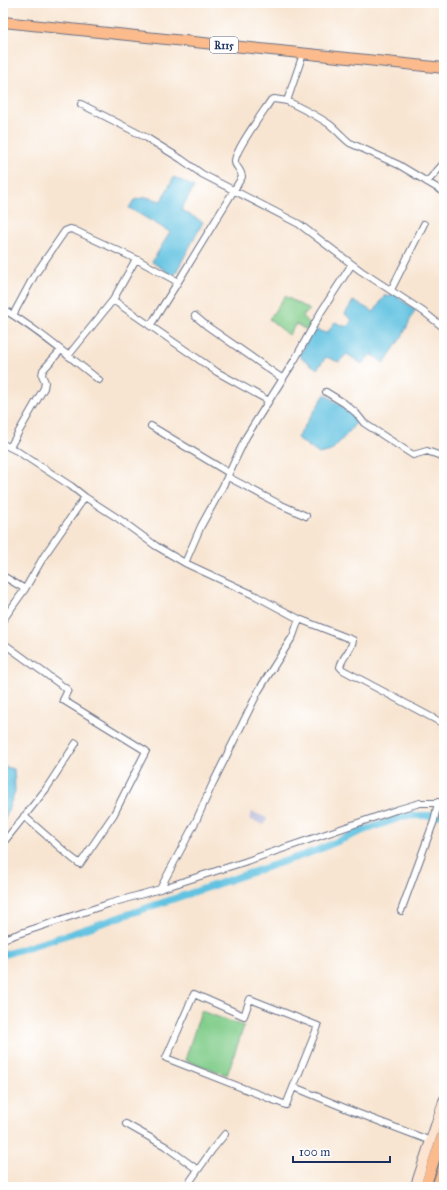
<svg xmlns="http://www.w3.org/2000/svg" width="447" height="1190" font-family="'IM FELL Great Primer',serif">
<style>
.industrial{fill:#c1c2dd}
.green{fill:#82cd8b;stroke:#4e7e74}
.water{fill:#62c2e1;stroke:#3e78a0}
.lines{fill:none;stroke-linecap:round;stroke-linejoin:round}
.canal{stroke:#62c2e1;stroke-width:7}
.street-casing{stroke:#686f86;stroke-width:8}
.secondary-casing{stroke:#686f86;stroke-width:11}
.primary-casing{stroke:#686f86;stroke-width:12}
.street{stroke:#fff;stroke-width:6}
.secondary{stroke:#fde4d1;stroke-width:9}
.primary{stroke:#fbbb8c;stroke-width:10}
.labels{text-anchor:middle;stroke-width:3;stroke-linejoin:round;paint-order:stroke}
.shield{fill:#fff;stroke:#5f6d8e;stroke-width:1}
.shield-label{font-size:10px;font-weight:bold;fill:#1b2f5e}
</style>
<rect width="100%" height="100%" fill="#fff"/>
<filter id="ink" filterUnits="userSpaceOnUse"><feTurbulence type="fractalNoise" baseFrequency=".025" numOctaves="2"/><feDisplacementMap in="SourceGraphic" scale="8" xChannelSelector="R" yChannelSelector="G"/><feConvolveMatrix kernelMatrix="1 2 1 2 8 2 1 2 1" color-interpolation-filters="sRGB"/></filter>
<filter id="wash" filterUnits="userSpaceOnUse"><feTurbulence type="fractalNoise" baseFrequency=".012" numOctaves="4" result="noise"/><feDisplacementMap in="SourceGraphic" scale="16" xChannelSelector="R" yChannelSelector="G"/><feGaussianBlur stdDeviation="0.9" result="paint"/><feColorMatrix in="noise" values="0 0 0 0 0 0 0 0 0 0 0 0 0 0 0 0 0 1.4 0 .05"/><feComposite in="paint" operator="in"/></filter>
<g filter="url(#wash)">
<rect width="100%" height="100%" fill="#f8e5d1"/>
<!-- industrial -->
<path class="industrial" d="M252 812 267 818 264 825 249 819Z"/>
<!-- green -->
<path class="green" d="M285 296 310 310 302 316 311 325 308 331 296 324 289 335 269 319Z
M201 1011 244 1026 227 1075 185 1060Z"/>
<!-- water -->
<path class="water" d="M174 177 194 187 181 210 203 222 174 276 152 262 170 232 129 208 134 200 146 197 161 201Z
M393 293 415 310 403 335 384 363 371 354 362 364 347 354 339 362 326 357 317 369 299 356 313 329 327 333 335 322 347 327 352 320 345 314 353 301 374 312 385 295 389 297Z
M325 394 359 419 348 433 331 451 319 454 297 438Z
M3 766 14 769 15 791 3 824Z"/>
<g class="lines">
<!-- canal -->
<path class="canal" d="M3 955 70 934 315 851 362 831 405 816 444 815"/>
</g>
</g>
<g filter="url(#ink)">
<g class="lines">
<defs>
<path id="street" d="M287 101C301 108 316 115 329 124 337 130 343 138 350 143L399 165 444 192
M81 104 147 138 181 159 202 174 299 224 361 271 424 312 444 328
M427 182 444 163
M391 290 424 224
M113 300 217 372 269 401
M3 309C37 329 68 356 99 380
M13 315 34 276 65 231 70 229 74 230 136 259 178 282
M195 316 207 326 283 379
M150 326 178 282 242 177C241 168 234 166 235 161 235 150 264 111 271 100L274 99 287 101 303 54
M68 356 113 300 136 259
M326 392 344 403 356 413 364 423 413 455 427 451 444 457
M151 426 229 473
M3 444 17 451 71 486 85 497 119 519 156 546 185 563 256 596 299 619 353 640C352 650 342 657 340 667L343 670 444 724
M10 447 44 388 45 382 42 375 43 370 61 350
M228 477 279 504 306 516
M185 563 201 526 222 488 246 437 294 361 321 312 352 264
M3 576 25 589
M3 620 25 589 44 556 85 497
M3 643 68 690 63 700 146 751 114 814 80 864 72 858 24 816
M3 843 46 789 76 743
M160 889 196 821 212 785 259 690 293 636 299 619
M401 911 434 821 438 802
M3 939 108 904 160 889 244 862 396 810 420 803H444
M194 994 244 1016 250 999 318 1026 286 1105 166 1058Z
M294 1087 357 1113 431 1141
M126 1124 165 1146 198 1170
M186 1187 212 1150 225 1134"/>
<path id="secondary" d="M415 1187 444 1100"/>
<path id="primary" d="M3 22 444 68
M425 1187 444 1131
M437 1187 444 1166"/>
</defs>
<!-- street casing -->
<use href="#street" class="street-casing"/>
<!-- secondary casing -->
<use href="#secondary" class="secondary-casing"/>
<!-- primary casing -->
<use href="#primary" class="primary-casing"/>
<!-- street -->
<use href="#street" class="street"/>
<!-- secondary -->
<use href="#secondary" class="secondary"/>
<!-- primary -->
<use href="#primary" class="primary"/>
</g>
</g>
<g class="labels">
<!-- shield labels -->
<rect class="shield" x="210" y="37" width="28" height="16" rx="3"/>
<g class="shield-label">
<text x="224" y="49">R115</text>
</g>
</g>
<!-- margin -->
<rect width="447" height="1190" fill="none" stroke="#fff" stroke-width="16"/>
<!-- scale -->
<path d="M293 1156v6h97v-6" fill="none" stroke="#1b2f5e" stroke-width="2"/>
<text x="299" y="1156" font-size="12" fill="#1b2f5e" stroke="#ffffff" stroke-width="3" paint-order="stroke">100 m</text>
</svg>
